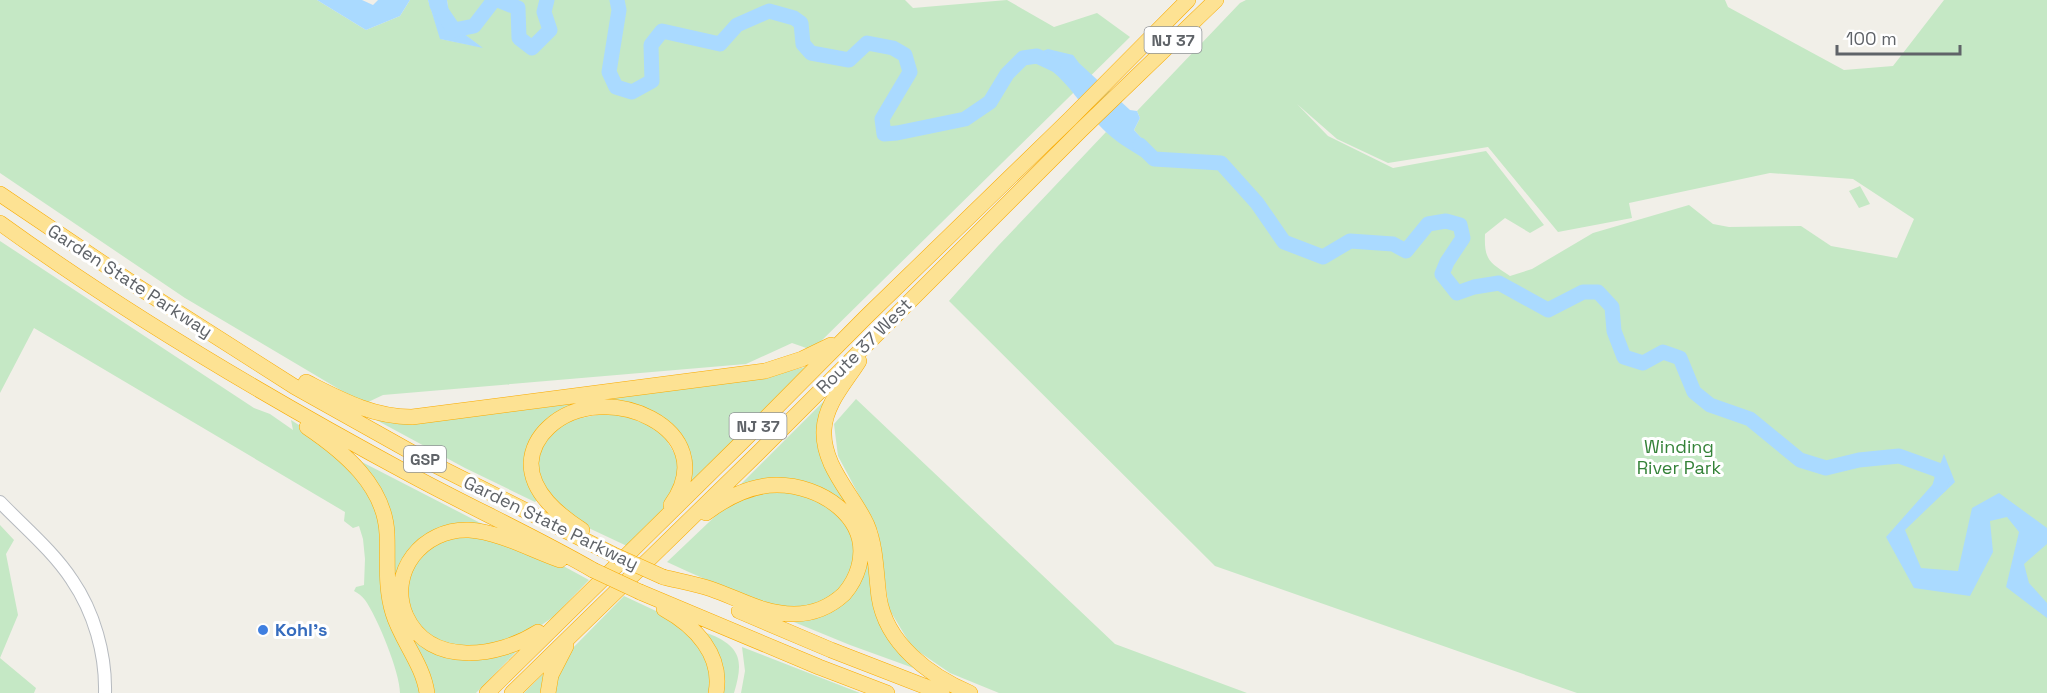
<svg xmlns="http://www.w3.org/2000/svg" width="2047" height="693" font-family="'Space Grotesk',sans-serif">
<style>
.green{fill:#c5e8c5;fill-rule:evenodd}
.water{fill:#aadaff}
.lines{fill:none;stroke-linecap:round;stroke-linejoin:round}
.river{stroke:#aadaff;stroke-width:15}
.secondary-casing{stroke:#b6babf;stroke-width:14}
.highway-casing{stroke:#f9ab00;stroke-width:16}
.secondary{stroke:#fff;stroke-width:12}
.highway{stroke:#fde293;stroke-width:15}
.highway-bridge-casing{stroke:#f9ab00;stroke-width:16;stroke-linecap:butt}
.highway-bridge{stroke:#fde293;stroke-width:15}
.shop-dot{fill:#3f7fe0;stroke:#fff;stroke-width:2}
.labels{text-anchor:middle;stroke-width:6;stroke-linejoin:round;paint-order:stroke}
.shield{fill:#fff;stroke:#8f9295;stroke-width:1.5}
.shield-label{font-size:16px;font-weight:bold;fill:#5f6368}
.street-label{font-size:18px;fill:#5f6368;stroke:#fff}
.park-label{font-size:18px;fill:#348238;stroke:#fff}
.shop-label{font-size:18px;font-weight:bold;fill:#366cbe;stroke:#fff;text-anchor:start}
</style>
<rect width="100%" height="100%" fill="#f1efe8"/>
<!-- green -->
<path class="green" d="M0 0H317L366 30 400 16 410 0H428L441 39 481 47 450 24 447 0H905L913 8 1007 0 1054 27 1097 13 1130 37 812 350 792 343 746 364 383 395 364 404 185 298 0 173Z
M1246 0H1725L1728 7 1844 70 1893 66 1944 0H2047V693H1577L1215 566 949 301 998 246 1106 132 1150 161 1158 157 1134 130 1140 118 1137 111 1240 3ZM1297 104 1337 139 1388 163 1488 147 1558 232 1632 218 1629 203 1770 173 1853 179 1914 219 1897 258 1831 246 1801 226 1729 227 1713 224 1689 205 1593 233 1532 269 1510 276C1489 262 1484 260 1485 234L1505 218 1530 233 1544 225 1486 151 1393 168 1328 136Z
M1860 186 1870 204 1859 208 1849 191Z
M0 241 254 408 270 414 293 430 291 420 305 429 351 467 377 506 423 693H400C400 672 377 617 365 600 362 596 358 593 354 591L356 587 364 585 365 559 363 539 359 526 353 528 344 521 345 512 34 328 0 393Z
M805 367 806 369 686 489 688 456 630 405 539 429 537 500 535 502 465 468 367 415 766 377Z
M832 393 820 424 863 525 876 604 919 670 850 645 789 620 830 610 865 556 826 492 737 488Z
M856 399 1115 644 1247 693H999L950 673 912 647 889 609 878 531 838 456 834 424Z
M613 412 660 429 681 465 665 507 627 546 578 523 542 485 537 464 541 445 565 421Z
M360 461 494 530H439L397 587 424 642 518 650 476 693H431L397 611 392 530 359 463Z
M776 490C794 493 813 495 829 505 839 511 846 523 850 534 869 583 821 613 777 607 770 606 762 602 755 600 725 589 696 575 667 562L728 504Z
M0 525 14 540 6 554 18 615 0 658 36 688 34 693H0Z
M449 537H483L554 561 589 580 553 617 533 631 511 642 459 647 427 635 411 615 406 584 417 557Z
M624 596 656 611 681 625 709 660 712 693H553L563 658Z
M707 633C741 646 744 660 734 693H722L718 654Z
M742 647 860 693H741L745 671Z
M548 669 544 693H524Z"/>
<!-- water -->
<path class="water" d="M317 0H362L373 5 378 0H410L400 16 366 30Z
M428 0H447L451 24 483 48 440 39Z
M1048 49 1073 55 1079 63 1130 110 1137 111 1140 118 1134 130 1159 157 1150 162C1135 153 1119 144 1107 133 1082 110 1069 78 1038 62L1037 53Z
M1944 454 1955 482 1905 530 1921 568 1958 571 1972 508 1999 493 2047 528V544L2024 564 2029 583 2047 603V618L2006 587 2019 532 2007 517 1990 521 1993 552 1970 596 1914 588 1886 537 1933 484Z"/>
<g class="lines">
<!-- river -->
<path class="river" d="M436 0 437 5 454 30 474 26 494 0
M498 0 518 8 519 38 532 48 550 30 544 12 547 0
M617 0 619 10 609 72 616 87 632 92 652 81 651 45 662 31 720 44 737 25 769 11 794 18 801 23 803 44 811 53 849 60 867 43 893 48 905 55 910 72 882 119 884 134 897 133 965 119 990 102 1007 74 1023 58 1037 56 1054 64
M1140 145 1154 159 1221 163 1257 203 1284 242 1323 257 1350 241 1393 244 1406 251 1428 224 1446 221 1460 225 1463 238 1447 262 1442 274 1457 293 1474 287 1499 283 1548 310 1583 292H1598L1612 307 1614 331 1624 357 1643 363 1663 352 1680 358 1694 392 1710 405 1750 419 1800 460 1826 468 1859 460 1899 456 1938 470 1943 476 1940 486"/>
<defs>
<path id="secondary" d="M0 502C24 527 53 551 72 580 94 612 106 654 105 693"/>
<path id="highway" d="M0 194 135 285 295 387 429 462 612 554
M0 223C130 317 270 399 411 475 472 508 534 536 593 570
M859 361C846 382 825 404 824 430 822 466 853 494 867 525 876 546 876 574 879 597 886 644 930 676 970 693
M306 382C340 399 372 417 412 417L765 371 802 359 831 345
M307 427C344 452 385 486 387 534 388 560 385 588 393 613 401 640 423 664 427 693
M582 530C559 515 531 493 531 463 532 448 538 437 549 427 603 376 726 429 671 505
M663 577C679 581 696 584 711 589 740 599 763 614 794 614 813 614 830 607 844 594 851 586 856 577 859 566 871 517 820 485 777 485 752 485 726 498 706 513
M640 592 819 667 887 693
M664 609C695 626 723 655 716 693
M739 611 831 650 942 693
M538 632C499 657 430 668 406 616 387 572 423 528 469 530 500 532 531 550 560 560
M487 693 743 441 866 317 1070 119 1188 0
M512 693 757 454 1081 130 1216 0
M548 693 551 675 566 646"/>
</defs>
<!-- secondary casing -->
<use href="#secondary" class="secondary-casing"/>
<!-- highway casing -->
<use href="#highway" class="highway-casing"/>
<!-- secondary -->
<use href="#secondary" class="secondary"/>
<!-- highway -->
<use href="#highway" class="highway"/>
<defs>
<path id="highway-bridge" d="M612 554 663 577
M593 570 640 592"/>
</defs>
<!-- highway-bridge casing -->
<use href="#highway-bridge" class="highway-bridge-casing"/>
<!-- highway-bridge -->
<use href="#highway-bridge" class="highway-bridge"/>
</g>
<!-- markers -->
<circle class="shop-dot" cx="263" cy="630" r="6"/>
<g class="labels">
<!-- shield labels -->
<g class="shield">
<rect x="1144.5" y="27" width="57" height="26" rx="4.5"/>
<rect x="729.5" y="413" width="57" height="26" rx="4.5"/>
<rect x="404" y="446" width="42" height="26" rx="4.5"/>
</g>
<g class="shield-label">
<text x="1173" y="46">NJ 37</text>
<text x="758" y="432">NJ 37</text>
<text x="425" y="465">GSP</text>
</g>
<!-- street labels -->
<g class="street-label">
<text transform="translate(130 281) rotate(33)" y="6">Garden State Parkway</text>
<text transform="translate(864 346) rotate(-45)" y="6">Route 37 West</text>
<text transform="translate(551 523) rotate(26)" y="6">Garden State Parkway</text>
</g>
<!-- park labels -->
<g class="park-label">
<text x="1679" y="453">Winding<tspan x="1679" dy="21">River Park</tspan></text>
</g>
<!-- shop labels -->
<g class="shop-label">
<text x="275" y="636">Kohl's</text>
</g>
</g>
<!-- scale -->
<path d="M1837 45v9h123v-9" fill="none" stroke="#5f6368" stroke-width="3"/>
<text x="1846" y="45" font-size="18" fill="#5f6368" stroke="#ffffff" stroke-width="4.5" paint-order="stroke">100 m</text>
</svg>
